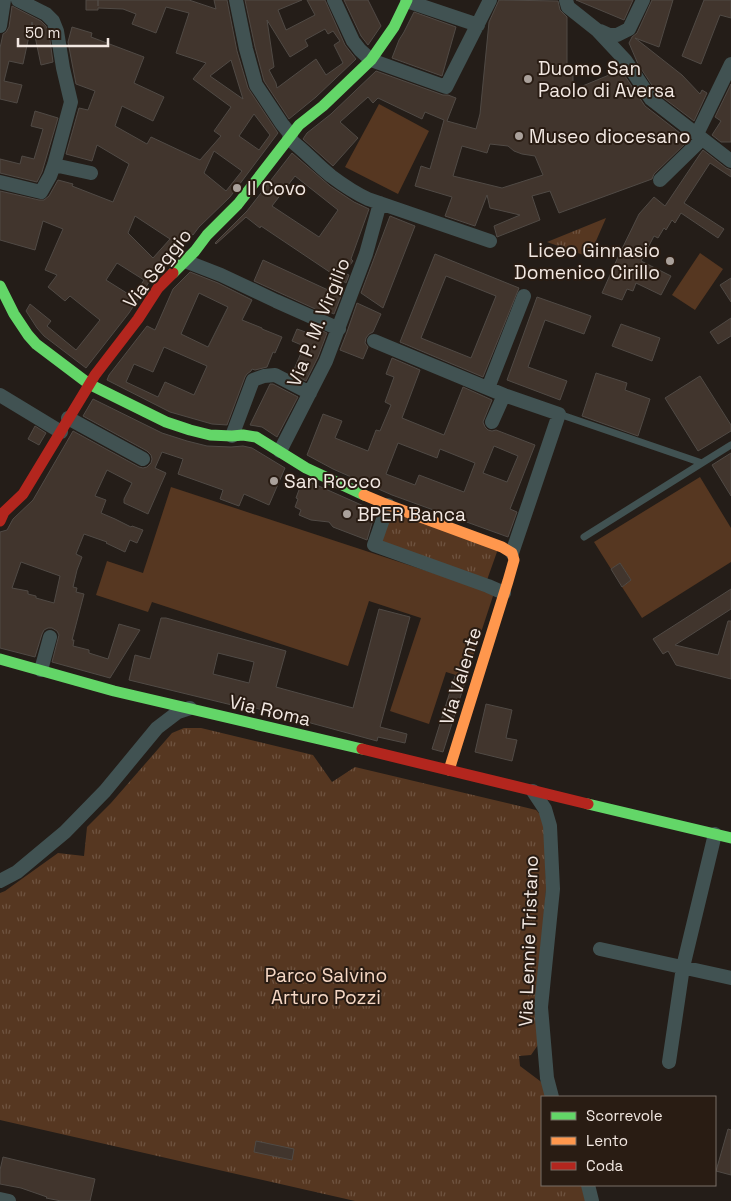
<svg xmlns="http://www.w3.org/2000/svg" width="731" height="1201" font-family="'Space Grotesk',sans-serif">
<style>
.green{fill:#563721}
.park{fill:url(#park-tufts)}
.building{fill:#41352d;stroke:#504a45;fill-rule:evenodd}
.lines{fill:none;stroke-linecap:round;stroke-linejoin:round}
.lane{stroke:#415252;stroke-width:7}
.street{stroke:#415252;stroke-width:14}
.fast{stroke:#63d668;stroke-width:11}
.slow{stroke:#ff974d;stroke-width:11}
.jam{stroke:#b3261e;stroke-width:11}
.poi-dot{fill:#aaa19b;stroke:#291c13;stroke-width:2}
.labels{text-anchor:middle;stroke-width:4;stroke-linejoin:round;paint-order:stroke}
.poi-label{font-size:19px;fill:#f2e8e2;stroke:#291c13;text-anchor:start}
.street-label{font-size:19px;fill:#f2e8e2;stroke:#291c13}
.park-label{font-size:19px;fill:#f6d8c5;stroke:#291c13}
</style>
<defs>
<pattern id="park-tufts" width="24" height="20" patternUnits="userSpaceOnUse" patternTransform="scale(1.25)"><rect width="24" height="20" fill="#563721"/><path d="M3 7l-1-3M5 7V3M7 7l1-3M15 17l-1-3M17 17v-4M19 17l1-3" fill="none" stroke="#6f5441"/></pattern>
</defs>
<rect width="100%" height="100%" fill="#241d18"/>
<!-- green -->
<path class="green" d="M379 104 429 131 398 194 345 167Z
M700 253 723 269 695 310 672 295Z
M700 477 731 528V562L642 618 622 587 631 580 620 563 611 569 594 542Z
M171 487 494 593 466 678 446 672 429 724 390 711 421 618 369 601 348 666 152 602 148 612 96 595 107 561 143 573Z"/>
<!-- park -->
<path class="park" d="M606 218 589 257 547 242Z
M391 510 498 549 487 580 380 541Z
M184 728H201L313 755 332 782 355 767 536 810 542 816 545 828 546 889 539 979 540 1042 531 1055 519 1056 520 1066 544 1084 548 1097H542V1185H583L587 1201H355L0 1120V893L5 891 58 853 84 856 87 827 111 803 172 733Z"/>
<!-- building -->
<path class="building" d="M86 0H98V6V0H189L216 9 214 0H227L237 51 248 88 278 133 230 197 199 227 193 235 188 232 172 258 149 282 129 313 86 368 44 336 37 328 26 311 30 304 51 321 47 326 76 350 100 320 70 296 65 301 48 287 57 275 45 270 63 229 43 221 35 250 0 240V191L39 200H44L49 196 58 180 73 184 72 186 113 202 129 164 97 145 92 161 66 154 79 108 88 110 95 91 76 84 68 42 72 27 92 33 91 37 144 57 134 83 164 97 153 121 122 106 115 126 147 144 151 137 200 160 221 136 214 131 231 107 193 79 206 63 176 53 189 13 166 7 156 33 132 24 136 14 123 9 98 8V10H86ZM231 60 243 99 210 76ZM254 114 270 135 259 150 239 136ZM214 151 242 171 226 191 204 173ZM135 216 170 239 153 258 128 233ZM117 263 144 280 133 297 106 280Z
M245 0H302L278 10 286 30 315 15 307 0H325L345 45 356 59 316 97 289 119 264 81 255 47ZM267 20 290 57 308 46 305 40 325 29 328 34 333 31 340 41 334 45 343 63 326 75 316 59 277 88 276 83 269 70 274 67Z
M344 0H368L381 26 368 45 361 36Z
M499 0 558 1 560 10 567 17V68H573V90L621 70 645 106 689 140 654 174 652 179 559 213 550 191 532 196 540 220 497 237 494 226 520 215 490 208 487 195 475 226 445 216 452 197 415 186 421 166 430 169 444 120 425 112 422 119 378 98 373 103 368 97 340 122 358 138 333 166 303 139 307 133 331 114 376 71 443 95H448L456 98 447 121 476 129 480 114 489 22ZM490 144 508 146 514 151 522 154 535 156 543 175 502 188 453 176 462 146 487 153Z
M576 0H633L624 20Z
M652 0H673L659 47 635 38 682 75 700 94 702 90 707 93 694 121 657 93 638 64 629 43 632 37 637 33Z
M704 0H731V18L720 15 701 64 682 56Z
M12 6 41 21 46 26 49 33 53 62 41 65 32 22 23 64 9 61 4 81 22 85 17 103 0 99V48L3 34 6 32 9 27Z
M414 12 456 27 442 76 392 58 399 40 404 32Z
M731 84V142H721L712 135 721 121 715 117Z
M35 111 58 118 42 172 37 182 0 173V159L20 164 22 156 34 159 43 129 31 126Z
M703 150 726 168 731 170V177L710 163 684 203 724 229 718 238 681 213 675 223 672 220 666 230 664 228 658 238 654 236 641 261 671 276 661 295 636 283 633 291 627 289 622 300 602 293 618 257 639 214 654 197 665 206 700 154Z
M292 153 330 186 354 202 369 209 351 259 353 261 344 273 349 275 346 283 261 226 260 228 246 217 216 244 215 243 247 211ZM295 176 338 210 319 237 272 206Z
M390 216 415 226 383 308 361 293Z
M435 254 519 288 483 377 400 342ZM446 276 496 296 471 358 421 338Z
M263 260 341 296 334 314 325 310 324 313 254 281Z
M190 272 218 283 252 300 242 320 262 328V329L282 337 275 353 273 352 267 367 255 370 252 369 251 371 247 374 245 377 227 425 212 424 170 412 107 380 109 375 147 326 155 330 173 289ZM199 293 228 307 208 347 181 334ZM164 347 207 366 194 395 165 382 158 397 126 382 134 364 153 372Z
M731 278V302L720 285Z
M537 297 591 316 584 334 545 320 528 367 567 381 560 400 507 380Z
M357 303 381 314 373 332 369 334 366 338 365 343 368 347 363 359 340 350 347 332Z
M731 318V336L718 344 710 332Z
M621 324 660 338 652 361 612 346Z
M314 327 327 333 318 357 306 381 292 374 304 346 292 341 297 329 311 334Z
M392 358 420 370 402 418 444 435 463 387 492 400 483 422 485 427 488 430 492 431 496 430 535 445 510 509 517 512 508 537 392 495 333 469 307 455 323 414 342 421 335 438 368 451 376 430 380 431 391 405 385 402 394 377 386 374ZM398 443 437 458 440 449 475 463 464 492 419 475 415 485 386 474ZM494 446 518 456 507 482 483 473Z
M596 373 627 383 625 390 650 399 638 436 582 416Z
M700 376 731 425V431L698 451 665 398Z
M270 384H273L298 397 277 437 262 427 250 425Z
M93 399 162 433 187 441 207 446 231 447 243 446 252 448 285 468 269 505 244 494 239 506 220 499 223 490 178 474 183 459 162 452 155 468 166 473 148 514 124 503V499L132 483 107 470 95 496 106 500 101 513 115 519 131 527 132 526 143 530 137 543 130 540 125 552 106 543 107 542 84 534 76 554 82 557 77 570 73 587 77 588 76 592 84 594 72 640H74L73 646 89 650V653L108 659 119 624 140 630 110 678 52 662 59 635 57 631 52 628H48L44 630 42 634 35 657 0 648V532L7 530 13 519 33 500 73 431 139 467 143 468 147 467 151 463 152 459 151 455 147 451 83 416ZM21 562 60 576 54 603 36 598V596L28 594V591L12 588Z
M35 426 46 433 39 445 28 439Z
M731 453V496L712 465Z
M303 479 375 511 371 522 372 523 367 540 333 527 329 522 311 520 299 515 301 510 295 507 298 499 296 498Z
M620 563 631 580 622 587 611 569Z
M731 589V609L675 645 718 655 728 621H731V679L676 665 668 651 663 654 653 639Z
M379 609 410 617 380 727 407 734 405 743 378 737 377 741 237 703 236 706 129 680 135 655 150 659 161 618H166L286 651 276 687 353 708ZM218 653 254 662 249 683 213 674Z
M455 676 466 679 443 752 432 749Z
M486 704 512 710 506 738 517 740 512 761 475 752Z
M728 1129 731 1130V1175L716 1171Z
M256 1141 294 1149 292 1160 254 1152Z
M3 1157 95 1179 90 1201H61L46 1198 47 1197 21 1188 0 1184V1170Z"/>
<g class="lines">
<!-- lane -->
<path class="lane" d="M559 414 702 463 731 445
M584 537 702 463"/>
<!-- street -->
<path class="street" d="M236 0 246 49 256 85 282 124 291 135
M334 0 353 41 360 50 371 60 446 87 490 0
M566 0 568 7 597 30 625 60 651 99 731 161
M407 1 478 25
M0 26 4 0
M600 31 609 35H617L629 29 643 0
M697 134 731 64
M289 139C304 150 316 164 331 176 343 185 355 193 368 199L490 241
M54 165 91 173
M660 180 702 139
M0 182 41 192 50 176 54 165 71 102 63 68 57 31 53 21 46 14 18 0
M185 261 221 275 276 301 339 329
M374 341 504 395
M488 388 524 296
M0 395 61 432
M68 418 143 459
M492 422 504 395 559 414 512 553
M232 436 253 380 264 376 275 375 310 393
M280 451 326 361 366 254 380 203
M388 505 374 545 488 586 504 593
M41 670 50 637
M533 791 545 809 550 826 553 889 541 1007 547 1078 552 1097
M0 881 17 872 65 832 105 791 157 728 178 712 190 708
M600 949 731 978
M669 1062 683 967 715 834
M588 1185 592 1201
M0 1199 9 1201"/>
<!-- fast -->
<path class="fast" d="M173 273 195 251 207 235 238 204 299 125 323 106 371 60 394 27 407 0
M0 286 14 314 28 335 36 344 89 384 166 422 190 430 210 435 232 436 243 435 256 437 306 468 364 495
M0 659 114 691 362 749
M588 804 731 838"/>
<!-- slow -->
<path class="slow" d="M364 495 388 505 502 547 512 553 514 560 508 581 449 770"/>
<!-- jam -->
<path class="jam" d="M0 521 4 512 23 494 95 375 138 319 158 288 173 273
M362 749 588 804"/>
</g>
<!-- markers -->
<g class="poi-dot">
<circle cx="528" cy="79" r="5"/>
<circle cx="519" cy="136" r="5"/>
<circle cx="237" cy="188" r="5"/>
<circle cx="670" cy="261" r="5"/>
<circle cx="274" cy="481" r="5"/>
<circle cx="347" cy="514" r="5"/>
</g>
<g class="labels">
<!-- poi labels -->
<g class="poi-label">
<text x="538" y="75">Duomo San<tspan x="538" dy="22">Paolo di Aversa</tspan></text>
<text x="529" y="143">Museo diocesano</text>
<text x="247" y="195">Il Covo</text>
<text x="660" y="257" text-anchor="end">Liceo Ginnasio<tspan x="660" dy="22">Domenico Cirillo</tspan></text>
<text x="284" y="488">San Rocco</text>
<text x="357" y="521">BPER Banca</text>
</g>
<!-- street labels -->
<g class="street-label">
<text transform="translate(157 268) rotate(-51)" y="7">Via Seggio</text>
<text transform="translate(318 322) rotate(-68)" y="7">Via P. M. Virgilio</text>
<text transform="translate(460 676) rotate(-73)" y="7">Via Valente</text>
<text transform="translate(270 710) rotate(13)" y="7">Via Roma</text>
<text transform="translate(528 941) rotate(-88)" y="7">Via Lennie Tristano</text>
</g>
<!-- park labels -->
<g class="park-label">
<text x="326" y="982">Parco Salvino<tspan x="326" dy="22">Arturo Pozzi</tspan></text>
</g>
</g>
<!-- legend -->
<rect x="541" y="1096" width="175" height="90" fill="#291c13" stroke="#796e66"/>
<rect x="551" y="1112" width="25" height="8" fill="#63d668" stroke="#796e66"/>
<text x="586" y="1121" font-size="15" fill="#f2e8e2">Scorrevole</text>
<rect x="551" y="1137" width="25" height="8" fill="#ff974d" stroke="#796e66"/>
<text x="586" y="1146" font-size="15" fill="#f2e8e2">Lento</text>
<rect x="551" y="1162" width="25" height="8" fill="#b3261e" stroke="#796e66"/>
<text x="586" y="1171" font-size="15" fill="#f2e8e2">Coda</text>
<!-- scale -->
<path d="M18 38v8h90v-8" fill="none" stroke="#f2e8e2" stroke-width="2.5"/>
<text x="25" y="38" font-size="15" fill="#f2e8e2" stroke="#291c13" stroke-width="4" paint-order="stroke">50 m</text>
</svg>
